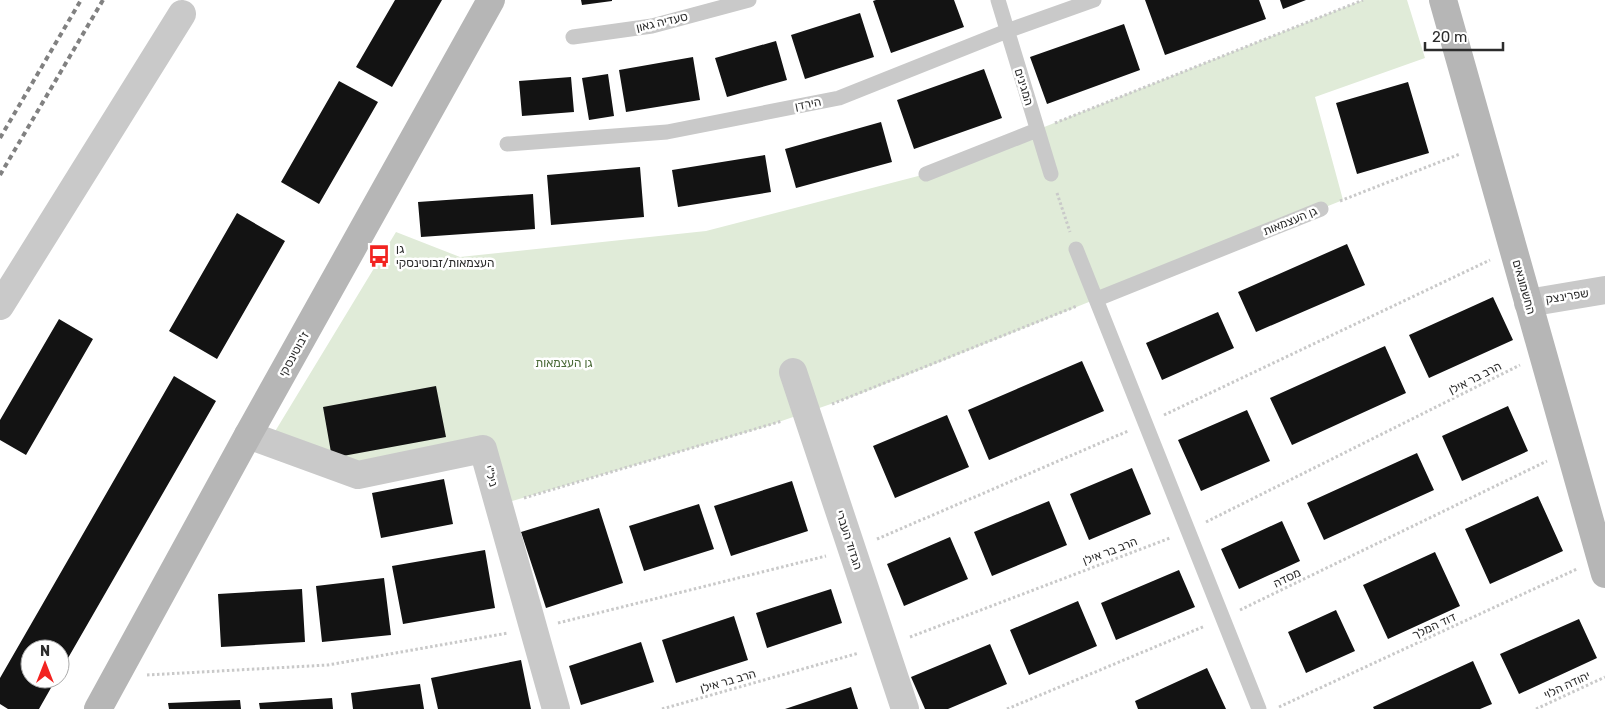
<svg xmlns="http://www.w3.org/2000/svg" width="1605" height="709" font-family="Rubik,'Noto Sans Hebrew',sans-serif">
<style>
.green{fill:#e0ebd8}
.building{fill:#131313}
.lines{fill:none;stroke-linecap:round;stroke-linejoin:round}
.path{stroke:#c9c9c9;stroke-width:3;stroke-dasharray:2.5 2.5;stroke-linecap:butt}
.lane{stroke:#c9c9c9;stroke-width:15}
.street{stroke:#c9c9c9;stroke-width:28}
.secondary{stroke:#b6b6b6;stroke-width:28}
.rail{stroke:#818181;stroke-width:4;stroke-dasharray:5 4;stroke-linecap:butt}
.labels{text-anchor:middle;stroke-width:5;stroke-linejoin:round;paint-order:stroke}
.street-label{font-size:12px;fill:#2c2c2c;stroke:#fff}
.poi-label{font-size:12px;fill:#2c2c2c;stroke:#fff;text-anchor:start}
.park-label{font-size:12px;fill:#4a6a37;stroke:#fff}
</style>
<rect width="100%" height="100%" fill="#fff"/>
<!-- green -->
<path class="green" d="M1363 0H1407L1425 58 1315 97 1343 200 857 395 767 426 499 505 483 450 358 475 268 443 396 232 460 257 706 231 926 174Z"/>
<!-- building -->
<path class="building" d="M395 0H442L392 87 356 67Z
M581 0H612V1L582 5Z
M876 0H954L964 27 891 53 873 1Z
M1145 0H1259L1266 19 1165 55Z
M1280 0H1306L1283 9Z
M860 13 874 57 805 79 791 35Z
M1124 24 1140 70 1047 104 1030 57Z
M776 41 787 80 727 97 715 58Z
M693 57 700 100 626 112 619 70Z
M984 69 1002 118 914 149 897 100Z
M608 74 614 116 589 120 582 78Z
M571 77 574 112 522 116 519 81Z
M339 81 378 102 319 204 281 182Z
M1408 82 1429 153 1357 174 1336 103Z
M881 122 892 162 796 188 785 149Z
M765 155 771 192 678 207 672 170Z
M640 167 644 217 551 225 547 175Z
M533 194 535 229 421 237 418 202Z
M237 213 285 241 217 359 169 331Z
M1347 244 1365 285 1256 332 1238 292Z
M1493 297 1513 340 1429 378 1409 335Z
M1218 312 1234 348 1162 380 1146 343Z
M59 319 93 339 26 455 0 440V420Z
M1385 346 1406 393 1292 445 1270 398Z
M1082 361 1104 411 989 460 968 410Z
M174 376 216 401 60 672V649H30V679H56L39 709H8L0 704V678Z
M436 386 446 437 332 458 323 407Z
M1508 406 1528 451 1462 481 1442 436Z
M1247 410 1270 461 1201 491 1178 440Z
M947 415 969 467 895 498 873 446Z
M1417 453 1434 490 1324 540 1307 503Z
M1132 468 1151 514 1089 540 1070 494Z
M444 479 453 524 381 538 372 493Z
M792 481 808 531 731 556 714 506Z
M1538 496 1563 551 1490 584 1465 529Z
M1049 501 1067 545 992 576 974 532Z
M699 504 714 549 644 571 629 526Z
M599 508 623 583 546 608 521 532Z
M1282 521 1300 561 1239 589 1221 549Z
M950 537 968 579 904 606 887 564Z
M485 550 495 608 403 624 392 566Z
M1435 552 1460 606 1388 639 1363 585Z
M1179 570 1195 607 1116 640 1101 603Z
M384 578 391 635 322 642 316 586Z
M302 589 305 642 221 647 218 594Z
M831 589 842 623 767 648 756 613Z
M1078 601 1097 646 1029 675 1010 630Z
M1336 610 1355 651 1306 673 1288 632Z
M734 616 748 660 676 683 662 640Z
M1579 619 1597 658 1519 694 1500 654Z
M641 642 654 682 581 705 569 666Z
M990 644 1007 684 948 709H925L911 677Z
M521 660 531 709H438L431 678Z
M1473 661 1492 704 1480 709H1374L1373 707Z
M1207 668 1226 709H1138L1135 701Z
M420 684 424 709H353L351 693Z
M851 687 858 709H785Z
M332 698 333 709H260L259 703Z
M240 700 241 709H169L168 703Z"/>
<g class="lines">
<!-- path -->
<path class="path" d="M1055 123 1363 0
M1057 193 1070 232
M1340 201 1460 154
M832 404 1077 306
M1164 415 1490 260
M524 498 782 421
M1206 522 1520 365
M877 539 1128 431
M1240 610 1547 461
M558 623 826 556
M910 637 1170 538
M147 675 328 665 508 633
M1279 707 1577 569
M662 709 859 653
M1007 709 1205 626
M1536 709 1605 677"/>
<!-- lane -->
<path class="lane" d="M998 0 1051 174
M573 37 652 26 749 0
M507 144 667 132 839 98 1007 31 1094 0
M926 174 1037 130
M1076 249 1259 709
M1097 299 1321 209"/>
<!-- street -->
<path class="street" d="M1528 303 1605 290
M0 306 182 14
M793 372 905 709
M248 435 358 475 483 449 556 709"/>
<!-- secondary -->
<path class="secondary" d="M1443 0 1605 574
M98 709 248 435 491 0"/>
<!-- rail -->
<path class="rail" d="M0 138 81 0
M0 175 103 0"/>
</g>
<!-- icons -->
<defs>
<symbol id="bus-bare" viewBox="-9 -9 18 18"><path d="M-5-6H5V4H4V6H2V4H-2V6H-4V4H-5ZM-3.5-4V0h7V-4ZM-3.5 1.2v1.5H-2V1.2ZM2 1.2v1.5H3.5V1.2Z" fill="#f22320" stroke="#fff" stroke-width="2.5" paint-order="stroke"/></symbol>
</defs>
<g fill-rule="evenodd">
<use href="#bus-bare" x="363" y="240" width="32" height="32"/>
</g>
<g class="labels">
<!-- street labels -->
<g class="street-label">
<text transform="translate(662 22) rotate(-13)" y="4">סעדיה גאון</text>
<text transform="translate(1024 87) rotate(73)" y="4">המגינים</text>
<text transform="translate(808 104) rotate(-11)" y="4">הירדן</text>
<text transform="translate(1290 221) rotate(-22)" y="4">גן העצמאות</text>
<text transform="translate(1524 287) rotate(74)" y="4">החשמונאים</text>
<text transform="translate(1567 296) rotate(-9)" y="4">שפרינצק</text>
<text transform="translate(294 354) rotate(-61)" y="4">ז'בוטינסקי</text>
<text transform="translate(1475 378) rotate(-27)" y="4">הרב בר אילן</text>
<text transform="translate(491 476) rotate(74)" y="4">ניל"י</text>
<text transform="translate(849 540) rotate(72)" y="4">הגדוד העברי</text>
<text transform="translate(1110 551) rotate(-21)" y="4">הרב בר אילן</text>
<text transform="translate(1287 578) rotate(-26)" y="4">מסדה</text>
<text transform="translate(1434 626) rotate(-25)" y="4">דוד המלך</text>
<text transform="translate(728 681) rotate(-16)" y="4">הרב בר אילן</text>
<text transform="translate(1567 685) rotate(-25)" y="4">יהודה הלוי</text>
</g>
<!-- poi labels -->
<g class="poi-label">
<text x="396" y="253">גן<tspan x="396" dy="14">העצמאות/זבוטינסקי</tspan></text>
</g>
<!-- park labels -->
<g class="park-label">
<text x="564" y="367">גן העצמאות</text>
</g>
</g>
<!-- north arrow -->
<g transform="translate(45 664)"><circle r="24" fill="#ffffff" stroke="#ababab"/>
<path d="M0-4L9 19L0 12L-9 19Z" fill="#f22320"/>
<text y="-8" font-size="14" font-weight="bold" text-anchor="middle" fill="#2c2c2c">N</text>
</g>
<!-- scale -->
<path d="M1425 42v8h78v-8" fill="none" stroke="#2c2c2c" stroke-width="2.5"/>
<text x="1432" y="42" font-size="15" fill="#2c2c2c" stroke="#ffffff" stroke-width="4" paint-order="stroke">20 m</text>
</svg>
